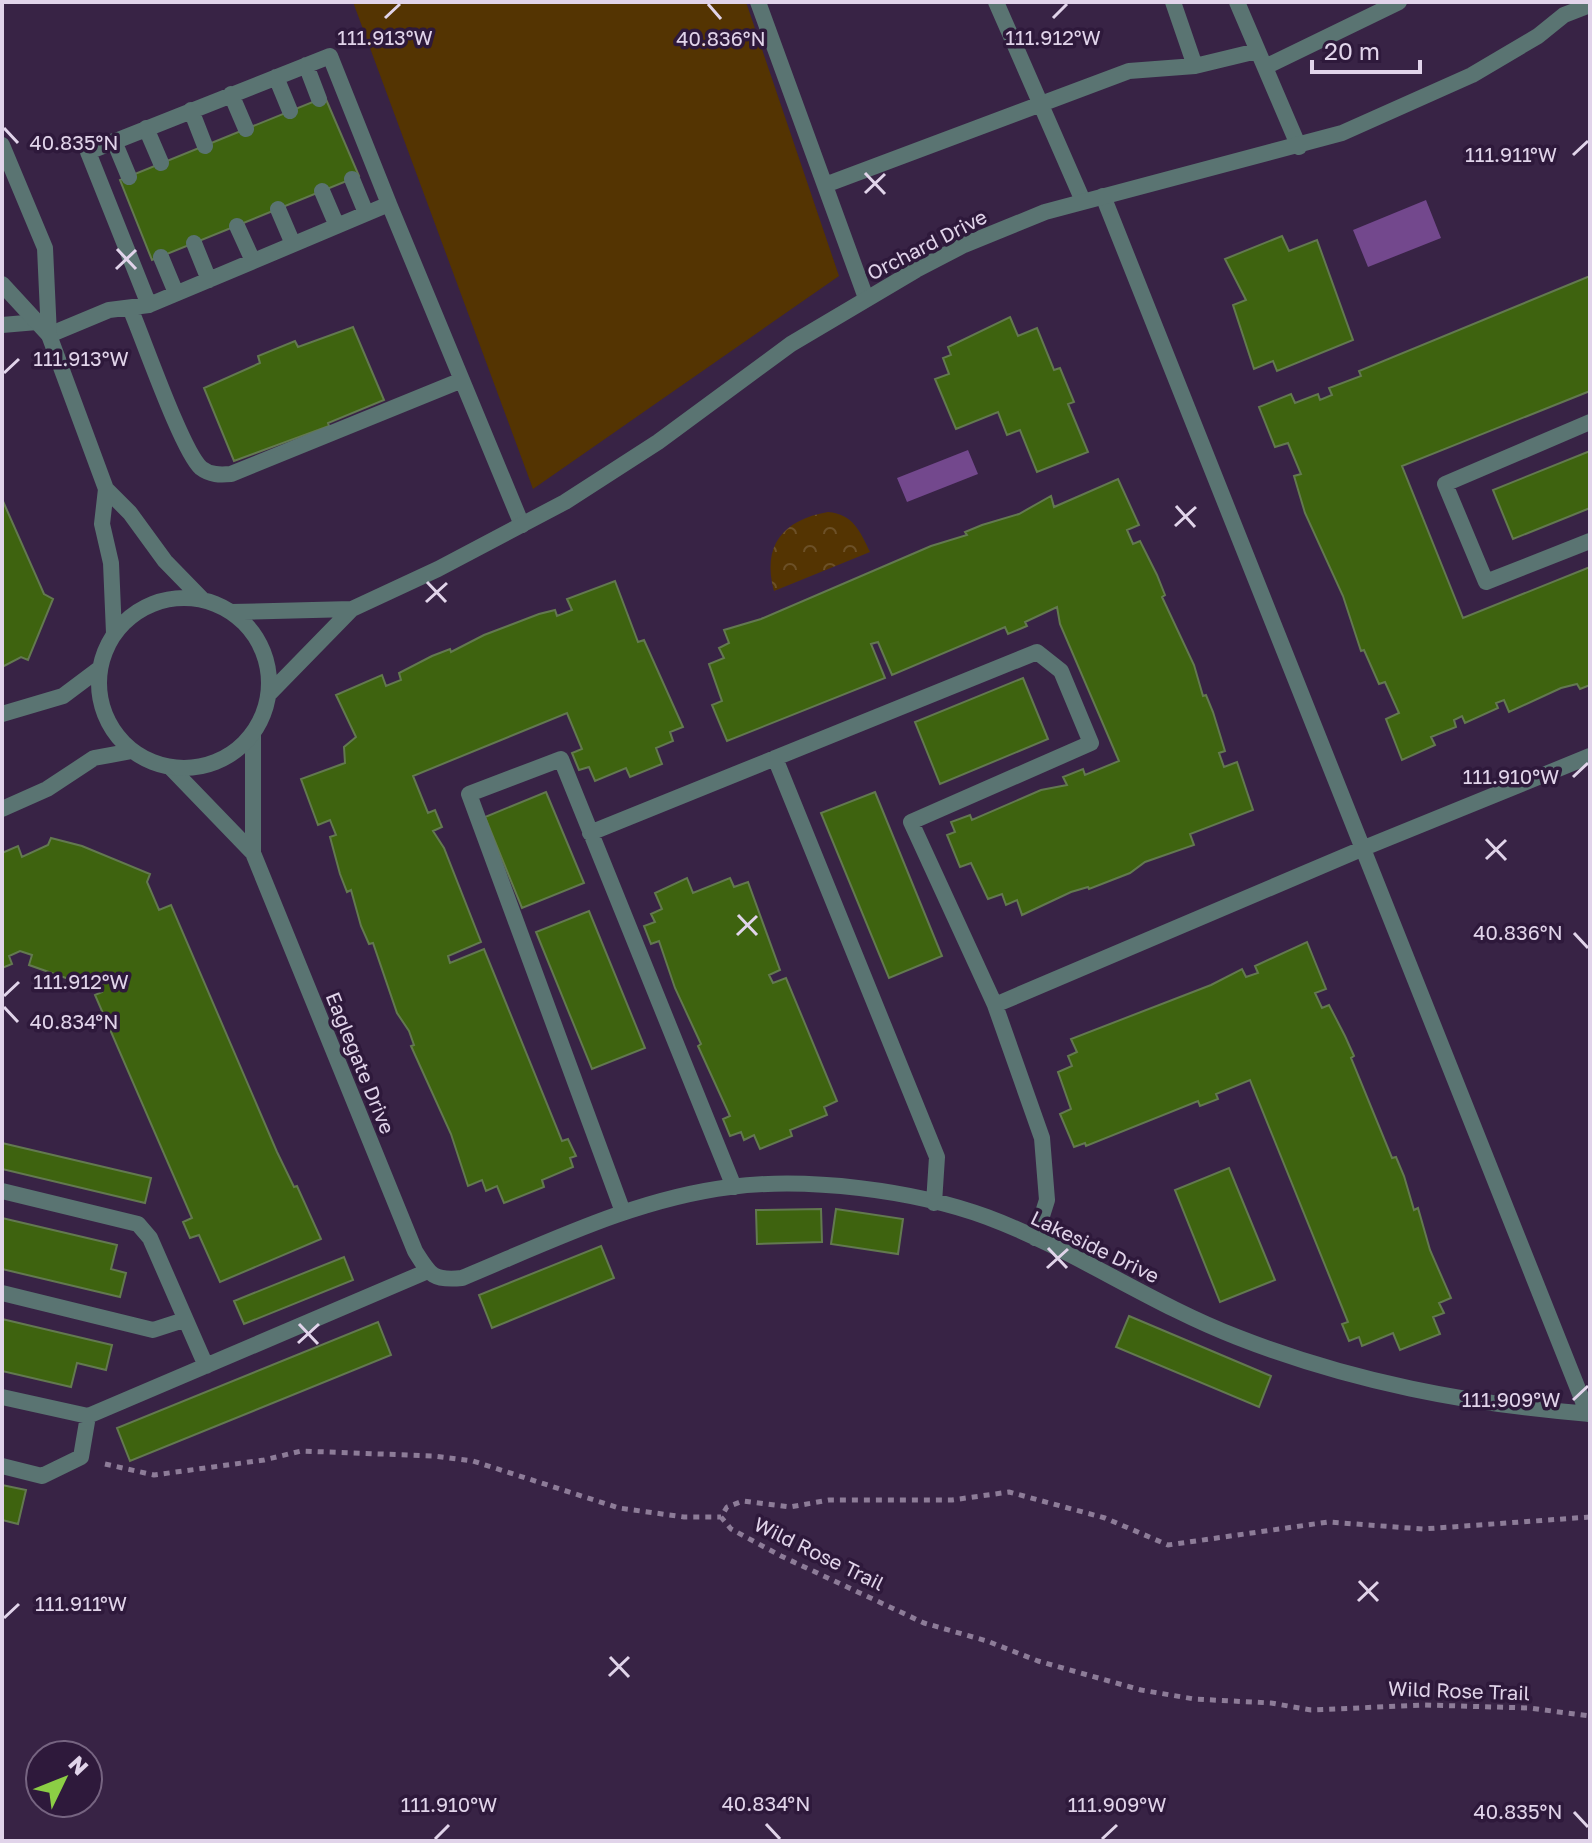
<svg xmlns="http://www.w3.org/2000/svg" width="1592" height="1843" font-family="'Golos Text',sans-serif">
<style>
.grass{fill:#543402}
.forest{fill:url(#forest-crowns)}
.water{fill:#73488d}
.building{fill:#3e630f;stroke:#637950;stroke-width:2}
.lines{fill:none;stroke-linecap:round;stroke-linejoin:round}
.path{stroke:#8d7c98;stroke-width:5;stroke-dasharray:6 6;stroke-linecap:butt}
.lane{stroke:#5a7472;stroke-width:16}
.street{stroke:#5a7472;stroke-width:16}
.ticks{fill:none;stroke:#e1d4ea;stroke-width:3}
.labels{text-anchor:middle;stroke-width:7;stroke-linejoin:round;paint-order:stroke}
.street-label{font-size:20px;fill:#e1d4ea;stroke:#2e193b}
.ticks-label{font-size:20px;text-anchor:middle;fill:#e1d4ea;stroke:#2e193b;stroke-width:7;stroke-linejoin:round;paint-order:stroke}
</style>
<defs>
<pattern id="forest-crowns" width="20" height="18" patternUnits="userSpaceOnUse" patternTransform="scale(2)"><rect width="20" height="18" fill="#543402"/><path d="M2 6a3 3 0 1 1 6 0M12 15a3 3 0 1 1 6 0" fill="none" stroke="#6c5027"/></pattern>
</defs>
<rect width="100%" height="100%" fill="#382345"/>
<!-- grass -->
<path class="grass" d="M353 2H746L839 276 533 489Z"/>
<!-- forest -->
<path class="forest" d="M828 512C853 514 860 531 870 552L774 591C762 546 782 520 828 512Z"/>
<!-- water -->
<path class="water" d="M1426 200 1441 238 1368 267 1353 230Z
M968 450 978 474 907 502 897 478Z"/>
<!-- building -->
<path class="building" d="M325 97 359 176 152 260 120 180Z
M1282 236 1289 251 1317 240 1353 340 1277 371 1273 361 1254 369 1233 305 1246 300 1225 259Z
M1590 276V391L1402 466 1463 618 1590 567V685L1580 689 1577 684 1561 688 1509 712 1504 700 1496 703 1498 708 1465 723 1462 716 1454 720 1456 727 1431 737 1435 745 1402 760 1386 719 1399 713 1385 682 1379 684 1364 650 1361 651 1343 596 1305 513 1294 476 1301 474 1288 443 1275 447 1259 407 1291 394 1295 403 1318 394 1320 400 1332 395 1329 388 1361 376 1359 371Z
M1010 317 1018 336 1037 328 1054 370 1060 368 1074 402 1068 404 1088 452 1037 472 1020 430 1007 435 998 412 956 429 935 379 949 374 943 358 951 355 948 347Z
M353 327 384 400 328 423 329 426 234 461 204 388 260 363 258 356 295 341 298 347Z
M1590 451V508L1513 539 1493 490Z
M1118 479 1139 525 1127 530 1133 544 1140 541 1157 575 1165 595 1162 597 1194 665 1203 696 1206 695 1213 712 1225 751 1219 753 1224 767 1237 762 1253 810 1190 834 1194 845 1145 862 1130 873 1089 889 1088 887 1071 892 1022 915 1017 900 1006 905 1002 894 988 899 971 863 960 867 947 835 955 832 951 822 970 815 972 820 1041 790 1067 785 1063 777 1083 769 1085 775 1119 761 1060 624 1057 607 1025 622 1027 626 1008 634 1005 627 892 675 878 642 871 644 885 678 727 741 712 705 722 701 709 664 724 658 719 648 729 643 724 630 761 619 931 546 967 535 965 532 982 525 1019 514 1051 496 1054 507Z
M2 499 44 594 53 599 28 660 21 657 2 667Z
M615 581 638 642 644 640 683 727 670 732 673 741 656 748 662 764 630 777 626 768 595 781 589 767 579 770 572 753 582 749 567 713 413 776 428 813 435 810 442 827 433 831 444 848 481 942 448 956 450 963 484 949 562 1141 568 1139 576 1156 570 1158 573 1167 542 1180 544 1187 504 1203 497 1186 486 1191 482 1180 468 1186 451 1134 411 1046 414 1045 409 1031 397 1013 373 943 369 944 361 926 351 890 347 892 340 874 330 837 336 835 330 820 318 825 301 779 345 763 344 747 356 737 336 695 382 675 386 686 401 680 399 673 432 656 450 649 451 652 484 635 539 614 555 610 557 616 572 610 567 599Z
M1023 678 1048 739 940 784 915 722Z
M546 792 584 883 522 908 485 817Z
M875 792 942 956 889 978 821 813Z
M51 838 82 846 150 874 147 882 159 910 171 905 277 1152 294 1187 297 1186 321 1239 220 1282 199 1235 190 1238 183 1222 192 1218 95 995 102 992 97 979 86 975 83 984 29 965 32 955 20 951 9 956 12 964 2 968V853L18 846 22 857 48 845Z
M687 878 693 893 730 878 734 887 748 882 780 970 769 975 773 983 786 978 837 1101 824 1107 827 1115 790 1130 792 1136 760 1149 754 1135 744 1140 741 1132 730 1136 723 1119 730 1116 698 1046 701 1044 675 988 659 941 651 944 644 926 655 922 651 914 662 909 655 893Z
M589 911 645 1048 592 1069 536 932Z
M1307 942 1326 989 1315 993 1322 1008 1329 1005 1345 1036 1354 1056 1351 1058 1392 1158 1396 1157 1404 1176 1414 1210 1418 1208 1430 1250 1451 1298 1439 1303 1444 1313 1433 1317 1440 1334 1400 1350 1393 1333 1362 1346 1359 1337 1349 1341 1342 1324 1348 1322 1250 1080 1216 1094 1218 1099 1200 1106 1198 1101 1086 1146 1085 1143 1074 1147 1060 1114 1071 1109 1058 1072 1072 1066 1068 1056 1077 1052 1071 1039 1211 985 1242 969 1246 977 1258 973 1255 966Z
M2 1143 151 1178 145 1203 2 1169Z
M1229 1168 1275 1280 1220 1302 1175 1190Z
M821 1209 822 1242 757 1244 756 1210Z
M836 1209 903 1219 898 1254 831 1244Z
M2 1218 117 1245 111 1269 126 1273 120 1297 2 1269Z
M601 1246 614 1278 492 1328 479 1295Z
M344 1257 353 1280 244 1324 234 1301Z
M1129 1316 1271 1376 1259 1407 1116 1347Z
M2 1319 112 1345 106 1370 77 1363 71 1387 2 1371Z
M378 1322 391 1355 130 1461 117 1428Z
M2 1485 26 1490 18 1524 2 1520Z"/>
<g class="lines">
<!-- path -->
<path class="path" d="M105 1464 154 1475 264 1460 301 1451 434 1456 473 1461 619 1508 684 1517H721
M1590 1517 1423 1529 1328 1522 1168 1545 1105 1518 1009 1492 952 1500H829L790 1507 743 1501 727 1507 721 1517 731 1529 781 1556 924 1623 987 1641 1038 1661 1141 1690 1194 1699 1271 1703 1311 1710 1425 1705 1529 1708 1590 1716"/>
<!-- lane -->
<path class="lane" d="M758 2 866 298
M996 2 1083 201
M1173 2 1195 66
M1237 2 1299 147
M306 65 319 99
M1265 67 1399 2
M276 77 290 111
M231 94 246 129
M191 110 205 146
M146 128 161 163
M114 141 129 177
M352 179 366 213
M825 185 1129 71 1195 66 1257 51
M322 191 337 226
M1103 196 1588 1414
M278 209 293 244
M237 226 253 261
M194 243 209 280
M161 257 176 293
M149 305 88 152 330 56 389 204
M130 308C143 338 182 451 201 468 210 475 220 475 231 474L462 380
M2 325 37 322
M49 335 109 310 149 305 389 204 522 525
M1590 422 1445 484 1486 582 1590 541
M253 734V853
M775 758 937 1157 934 1203
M170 767 253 853 415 1251C430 1275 433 1281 462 1278 549 1242 635 1199 730 1187 808 1177 913 1190 987 1217 1073 1249 1151 1304 1237 1337 1352 1382 1468 1404 1590 1414
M590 833 1037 652 1061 671 1091 743 911 822 995 1005 1042 1138 1047 1200 1035 1238
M995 1005 1364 848 1590 756
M2 1191 138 1224 150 1238 206 1366
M623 1212 469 794 561 759 734 1187
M2 1293 153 1330 184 1320
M2 1397 88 1416 428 1271
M2 1466 42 1476 81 1457 88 1416"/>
<!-- street -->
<path class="street" d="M2 145 45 248 49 335 106 489 130 513 165 561 203 600
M2 284 49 335
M106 489 102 524 111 563 114 633
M99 683a85 85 0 1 1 170 0a85 85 0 1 1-170 0Z
M231 612 352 609
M269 694 352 609 438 569 565 502 658 442 791 344 916 270 964 245 1045 212 1342 133 1472 75 1538 36 1564 15 1590 5
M2 714 63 696 99 669
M2 809 47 789 94 758 132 751"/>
</g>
<!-- ticks -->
<path class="ticks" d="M708 4 721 19M385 18 400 4M1053 18 1067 4M4 128 18 143M1573 155 1588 141M865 173 885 194M865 193 885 174M117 249 136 269M116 269 136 250M4 373 19 359M1176 506 1195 527M1175 526 1196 507M427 582 446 602M426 602 447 583M1573 777 1588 763M1486 839 1506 860M1486 859 1506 840M738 915 757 935M1574 933 1588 948M737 935 757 916M4 996 19 982M4 1007 18 1022M1048 1248 1067 1268M1047 1268 1068 1249M299 1324 318 1344M298 1343 319 1324M1573 1400 1588 1386M1359 1581 1378 1601M1358 1601 1378 1582M4 1618 19 1604M610 1657 629 1677M609 1676 629 1657M1574 1812 1588 1827M766 1824 780 1839M435 1839 449 1825M1102 1839 1117 1825"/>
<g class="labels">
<!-- street labels -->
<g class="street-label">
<text transform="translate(927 245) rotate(-27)" y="7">Orchard Drive</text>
<text transform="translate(360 1063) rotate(68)" y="7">Eaglegate Drive</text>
<text transform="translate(1095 1247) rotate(26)" y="7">Lakeside Drive</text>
<text transform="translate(819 1554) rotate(26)" y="7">Wild Rose Trail</text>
<text transform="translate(1459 1691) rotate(2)" y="7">Wild Rose Trail</text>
</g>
</g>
<g class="ticks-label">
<text x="385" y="45">111.913°W</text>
<text x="1053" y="45">111.912°W</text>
<text x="721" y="46">40.836°N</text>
<text x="74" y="150">40.835°N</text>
<text x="1511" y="162">111.911°W</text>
<text x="81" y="366">111.913°W</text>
<text x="1511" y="784">111.910°W</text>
<text x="1518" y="940">40.836°N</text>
<text x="81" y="989">111.912°W</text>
<text x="74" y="1029">40.834°N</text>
<text x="1511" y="1407">111.909°W</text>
<text x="81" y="1611">111.911°W</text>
<text x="766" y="1811">40.834°N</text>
<text x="449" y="1812">111.910°W</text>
<text x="1117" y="1812">111.909°W</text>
<text x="1518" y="1819">40.835°N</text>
</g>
<!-- border -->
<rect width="1592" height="1843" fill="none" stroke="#e1d4ea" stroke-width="8"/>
<!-- north arrow -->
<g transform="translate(64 1779) rotate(47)"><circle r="38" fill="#2e193b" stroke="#766481" stroke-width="2"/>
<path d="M0-6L14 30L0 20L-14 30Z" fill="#8cce45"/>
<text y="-12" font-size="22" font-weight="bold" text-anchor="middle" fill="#e1d4ea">N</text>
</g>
<!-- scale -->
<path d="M1312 60v12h108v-12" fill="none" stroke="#e1d4ea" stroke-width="4"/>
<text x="1324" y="60" font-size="24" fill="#e1d4ea" stroke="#2e193b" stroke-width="6" paint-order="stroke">20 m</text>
</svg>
